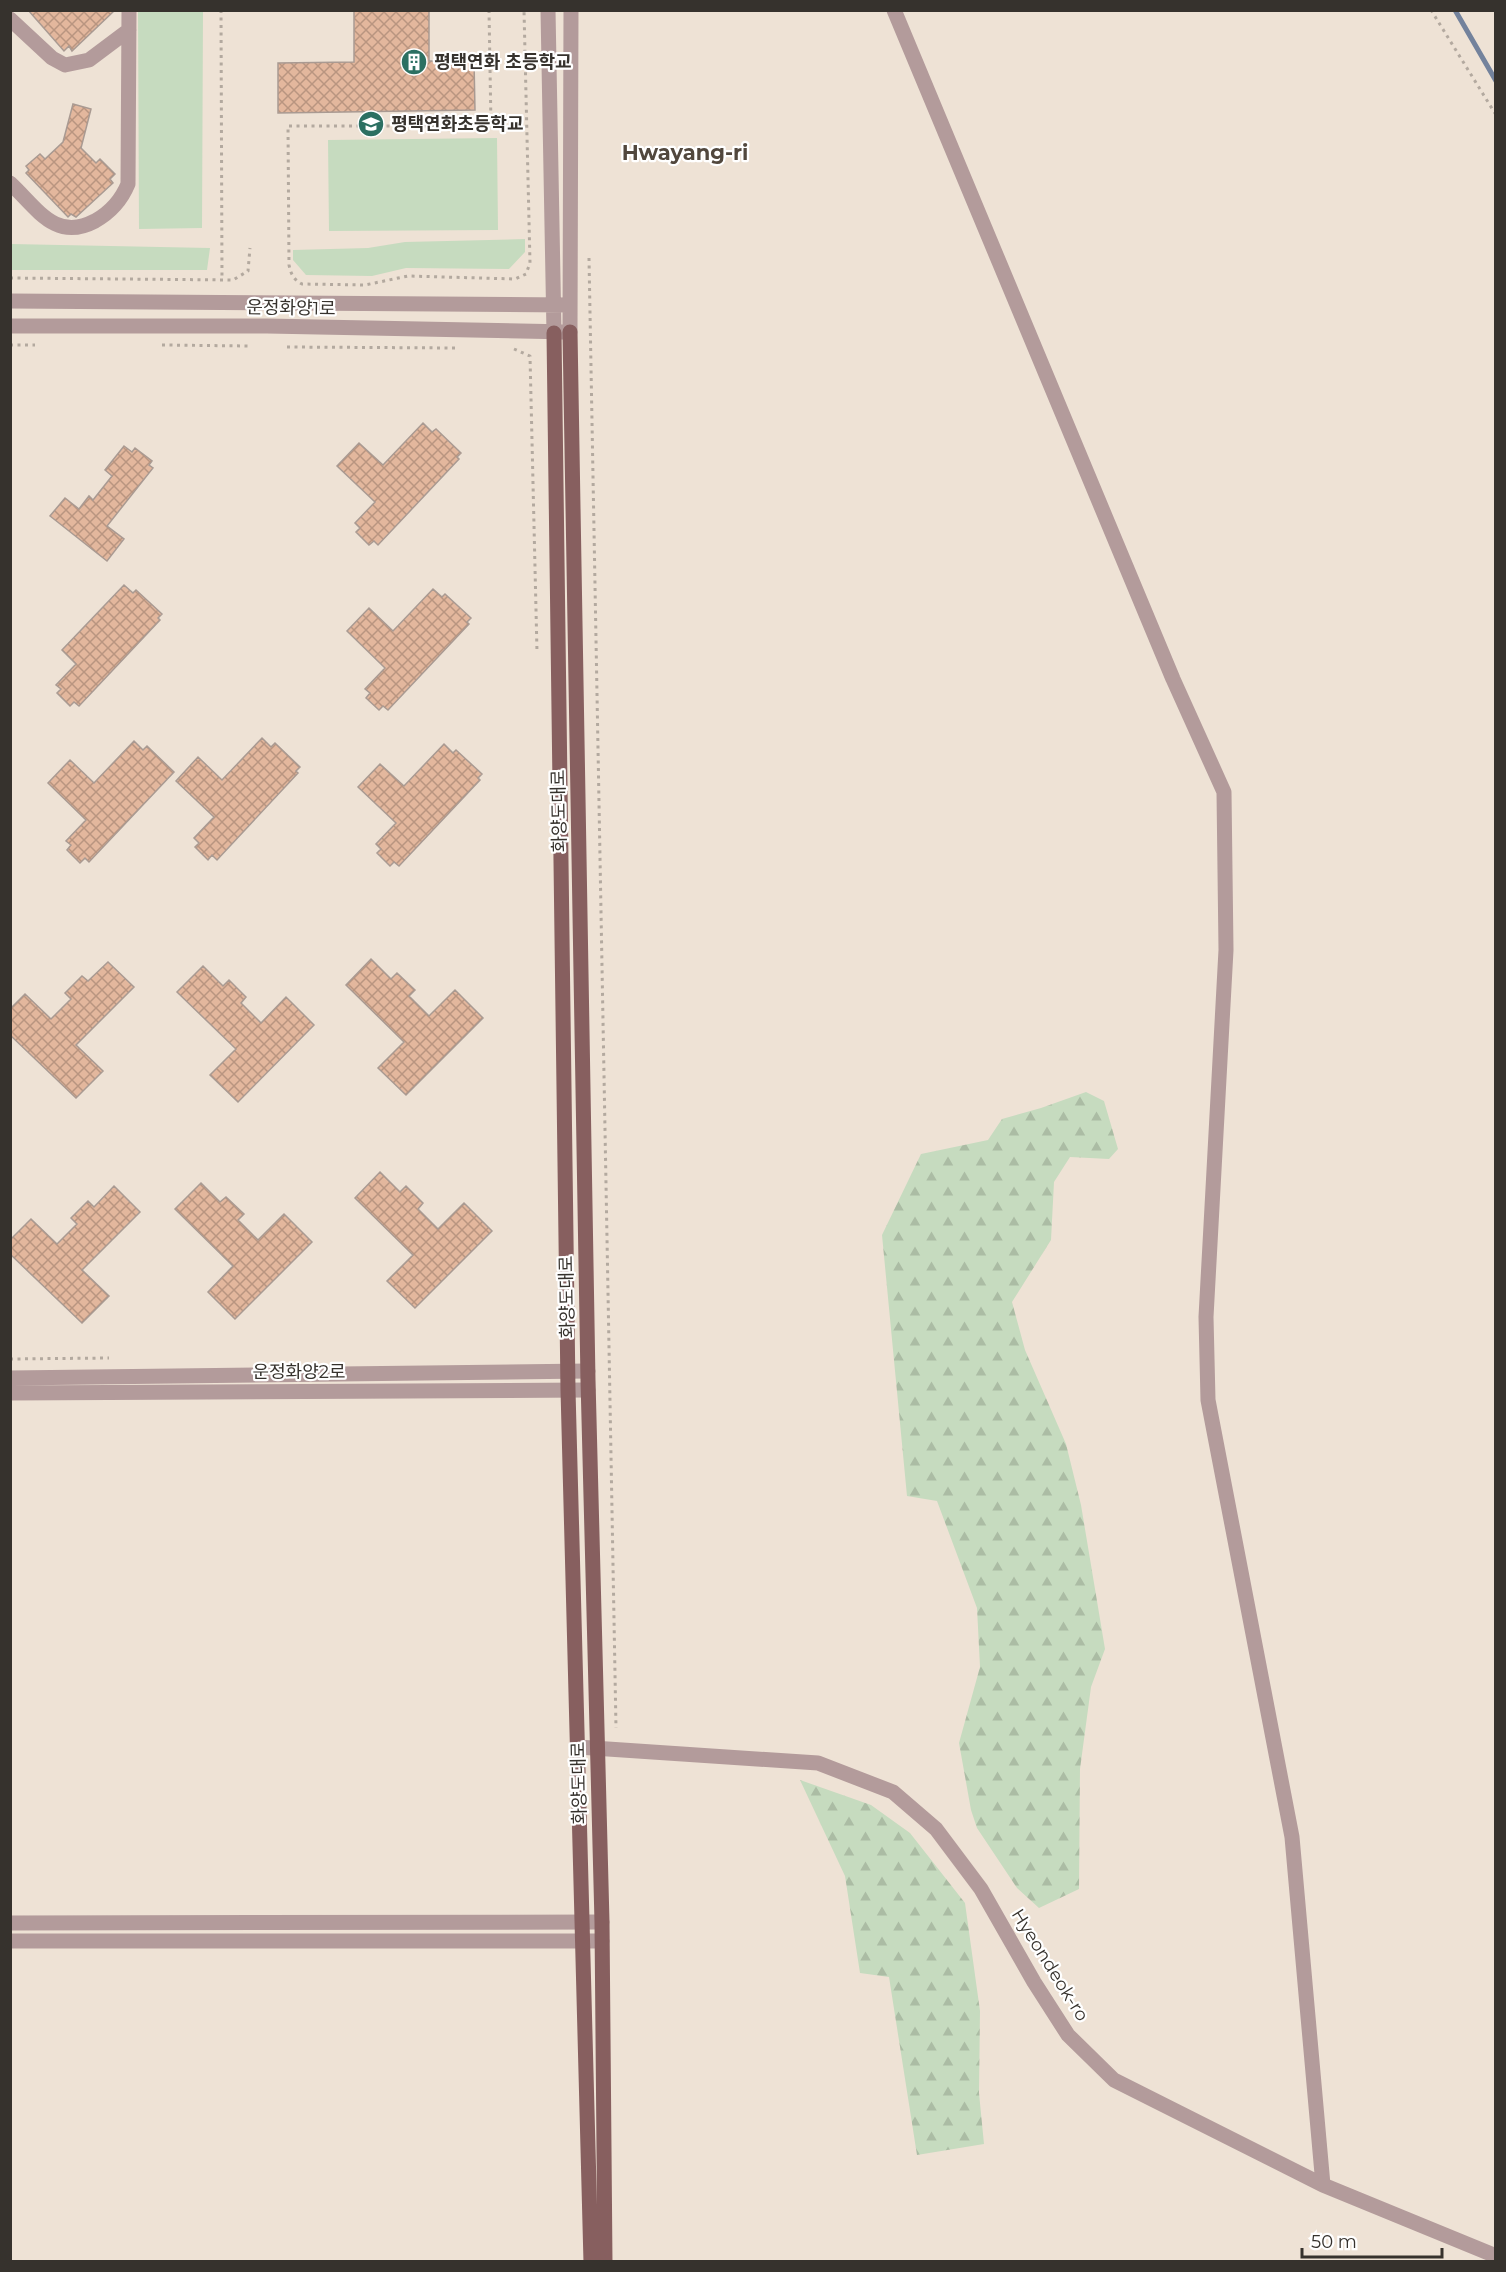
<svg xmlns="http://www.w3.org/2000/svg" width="1506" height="2272" font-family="Montserrat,'Noto Sans KR',sans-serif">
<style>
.green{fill:#c6dbbf}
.forest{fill:url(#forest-firs)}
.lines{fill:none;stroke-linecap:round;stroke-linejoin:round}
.stream{stroke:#73829c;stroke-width:5}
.building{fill:url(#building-cross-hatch);stroke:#a99a92;stroke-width:1.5}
.path{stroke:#b3a99f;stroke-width:3;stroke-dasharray:3 4.5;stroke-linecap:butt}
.minor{stroke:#b39b9b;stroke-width:15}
.major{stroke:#875f5f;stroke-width:15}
.labels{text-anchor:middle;stroke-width:4.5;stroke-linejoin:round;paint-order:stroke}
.poi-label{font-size:18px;font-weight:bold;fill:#36322d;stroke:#fff;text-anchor:start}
.street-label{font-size:18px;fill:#36322d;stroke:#fff}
.quarter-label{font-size:21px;font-weight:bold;fill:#51473d;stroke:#fff}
</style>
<defs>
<pattern id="forest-firs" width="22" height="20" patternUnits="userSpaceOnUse" patternTransform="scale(1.5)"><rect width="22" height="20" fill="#c6dbbf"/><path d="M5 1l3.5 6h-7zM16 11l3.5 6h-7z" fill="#abbca4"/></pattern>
<pattern id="building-cross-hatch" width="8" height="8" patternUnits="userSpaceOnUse" patternTransform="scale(1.5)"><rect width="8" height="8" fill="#e3b79d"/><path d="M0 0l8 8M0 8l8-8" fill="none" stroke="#b99580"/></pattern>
</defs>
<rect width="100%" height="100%" fill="#eee2d5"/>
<!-- green -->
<path class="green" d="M138 11H203L202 228 139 229Z
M497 138 498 230 329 231 328 140Z
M525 239V252L509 269 406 268 372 276 306 275 293 260V250L368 248 405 242Z
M11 244 210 248 207 270H11Z"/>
<!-- forest -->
<path class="forest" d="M1086 1092 1104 1101 1118 1149 1109 1159 1070 1157 1054 1182 1051 1240 1012 1302 1025 1350 1066 1444 1081 1505 1105 1649 1091 1687 1080 1769 1079 1889 1039 1908 1017 1888 977 1828 971 1810 959 1743 980 1667 977 1608 937 1501 907 1496 882 1235 921 1154 988 1140 1002 1119 1041 1108Z
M800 1780 871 1805 910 1833 965 1903 980 2011 979 2093 984 2144 917 2155 889 1977 860 1973 845 1876Z"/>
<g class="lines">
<!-- stream -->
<path class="stream" d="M1455 10 1496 81"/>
</g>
<!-- building -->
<path class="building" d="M28 10H115L72 51 69 46 64 51Z
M354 10H429V61H474L475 110 278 113V63L354 62Z
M73 104 91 109 81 148 96 163 100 159 115 174 110 179 113 183 76 217 71 214 68 217 26 173 29 170 26 166 40 154 45 159 63 142Z
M423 423 432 432 436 429 461 453 457 457 459 459 378 545 374 541 369 545 356 532 360 528 355 523 375 502 337 466 359 443 383 465Z
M124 446 132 452 135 448 152 461 149 465 153 468 107 526 124 539 107 561 50 516 65 498 79 509 89 496 93 500 112 476 105 470Z
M124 585 133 593 136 590 162 614 158 618 160 620 79 706 74 702 70 706 57 693 61 689 56 685 76 664 62 650Z
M433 589 442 597 445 594 471 618 467 622 469 624 388 710 383 706 379 710 366 698 370 693 365 689 385 668 347 631 369 608 393 631Z
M262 738 271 747 275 743 300 767 296 771 298 773 217 860 212 855 208 860 195 847 199 843 194 838 214 817 176 781 198 757 222 780Z
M134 741 143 750 147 746 174 772 89 862 85 858 80 863 67 850 71 845 66 841 86 820 48 783 70 760 94 783Z
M444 744 453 753 456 750 482 774 478 778 480 780 399 866 394 862 390 866 377 853 381 849 376 844 396 823 358 787 380 764 404 786Z
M371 959 391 979 397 973 415 990 409 996 429 1016 455 990 483 1018 406 1095 378 1068 404 1042 346 985Z
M108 962 134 987 76 1045 103 1071 76 1098 10 1035V1009L25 994 51 1019 71 999 65 993 82 976 88 981Z
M203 966 223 986 229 980 246 997 241 1003 261 1023 286 997 314 1025 238 1102 210 1075 236 1049 177 992Z
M380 1172 400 1192 406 1186 423 1203 418 1209 438 1229 464 1203 492 1231 415 1308 387 1281 413 1255 355 1198Z
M201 1183 220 1202 226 1197 244 1214 238 1220 258 1240 284 1214 312 1242 235 1319 208 1292 233 1266 175 1209Z
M114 1186 140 1212 82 1270 109 1296 82 1323 10 1254V1240L31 1219 57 1244 77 1224 71 1218 88 1201 94 1207Z"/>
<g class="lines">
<!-- path -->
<path class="path" d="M221 10 222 280
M489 10 491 126H288L289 265C291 274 293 279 302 284L365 285 408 276 515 279 526 274 530 263 524 10
M1431 10 1496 115
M589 258 616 1728
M10 278 233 280 248 271 250 248
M10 345H35
M162 345 250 346
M287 347 456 348
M514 349 530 356 537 652
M10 1359 109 1358"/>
<!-- minor -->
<path class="minor" d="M548 10 554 333
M894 10 1173 679 1224 792 1226 950 1206 1317 1208 1400 1292 1837 1323 2185
M10 19 52 58 65 65 89 60 129 30
M10 183C37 208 55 242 95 221 111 212 121 201 128 184L129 10
M10 301 569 305
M10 326H267L570 332 571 10
M10 1378 588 1371
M10 1393 588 1390
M578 1747 818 1763 893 1792 936 1829 981 1889 1034 1982 1068 2035 1114 2080 1323 2185 1496 2256
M10 1923 602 1922
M10 1941H602"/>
<!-- major -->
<path class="major" d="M570 332 588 1380 602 1922 605 2262
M554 333 568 1390 591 2262"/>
</g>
<!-- icons -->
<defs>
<symbol id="building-disc" viewBox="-11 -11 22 22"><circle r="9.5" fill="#2c7062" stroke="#fff"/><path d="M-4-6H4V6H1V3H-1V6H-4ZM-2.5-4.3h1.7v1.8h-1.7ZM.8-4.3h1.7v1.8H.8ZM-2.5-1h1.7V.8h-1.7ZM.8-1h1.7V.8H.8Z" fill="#fff"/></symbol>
<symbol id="school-disc" viewBox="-11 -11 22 22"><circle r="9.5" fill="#2c7062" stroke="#fff"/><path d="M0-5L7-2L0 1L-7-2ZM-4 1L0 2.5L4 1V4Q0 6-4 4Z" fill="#fff"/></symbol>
</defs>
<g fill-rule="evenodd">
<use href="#building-disc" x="399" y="47" width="30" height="30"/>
<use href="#school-disc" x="356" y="109" width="30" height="30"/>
</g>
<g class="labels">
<!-- poi labels -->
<g class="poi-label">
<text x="434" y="68">평택연화 초등학교</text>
<text x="391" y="130">평택연화초등학교</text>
</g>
<!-- street labels -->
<g class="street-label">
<text transform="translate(291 308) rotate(1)" y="6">운정화양1로</text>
<text transform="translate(559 811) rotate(-91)" y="6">화양도대로</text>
<text transform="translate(567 1297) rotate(-91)" y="6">화양도대로</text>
<text x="299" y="1378">운정화양2로</text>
<text transform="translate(579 1783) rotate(-91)" y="6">화양도대로</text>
<text transform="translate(1050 1965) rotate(58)" y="6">Hyeondeok-ro</text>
</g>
<!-- quarter labels -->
<g class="quarter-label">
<text x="685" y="160">Hwayang-ri</text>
</g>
</g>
<!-- border -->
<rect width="1506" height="2272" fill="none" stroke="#36322d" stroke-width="24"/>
<!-- scale -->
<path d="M1302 2248v9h140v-9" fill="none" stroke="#36322d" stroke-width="3"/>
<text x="1311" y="2248" font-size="18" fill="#36322d" stroke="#ffffff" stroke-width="4.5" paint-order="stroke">50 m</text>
</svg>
